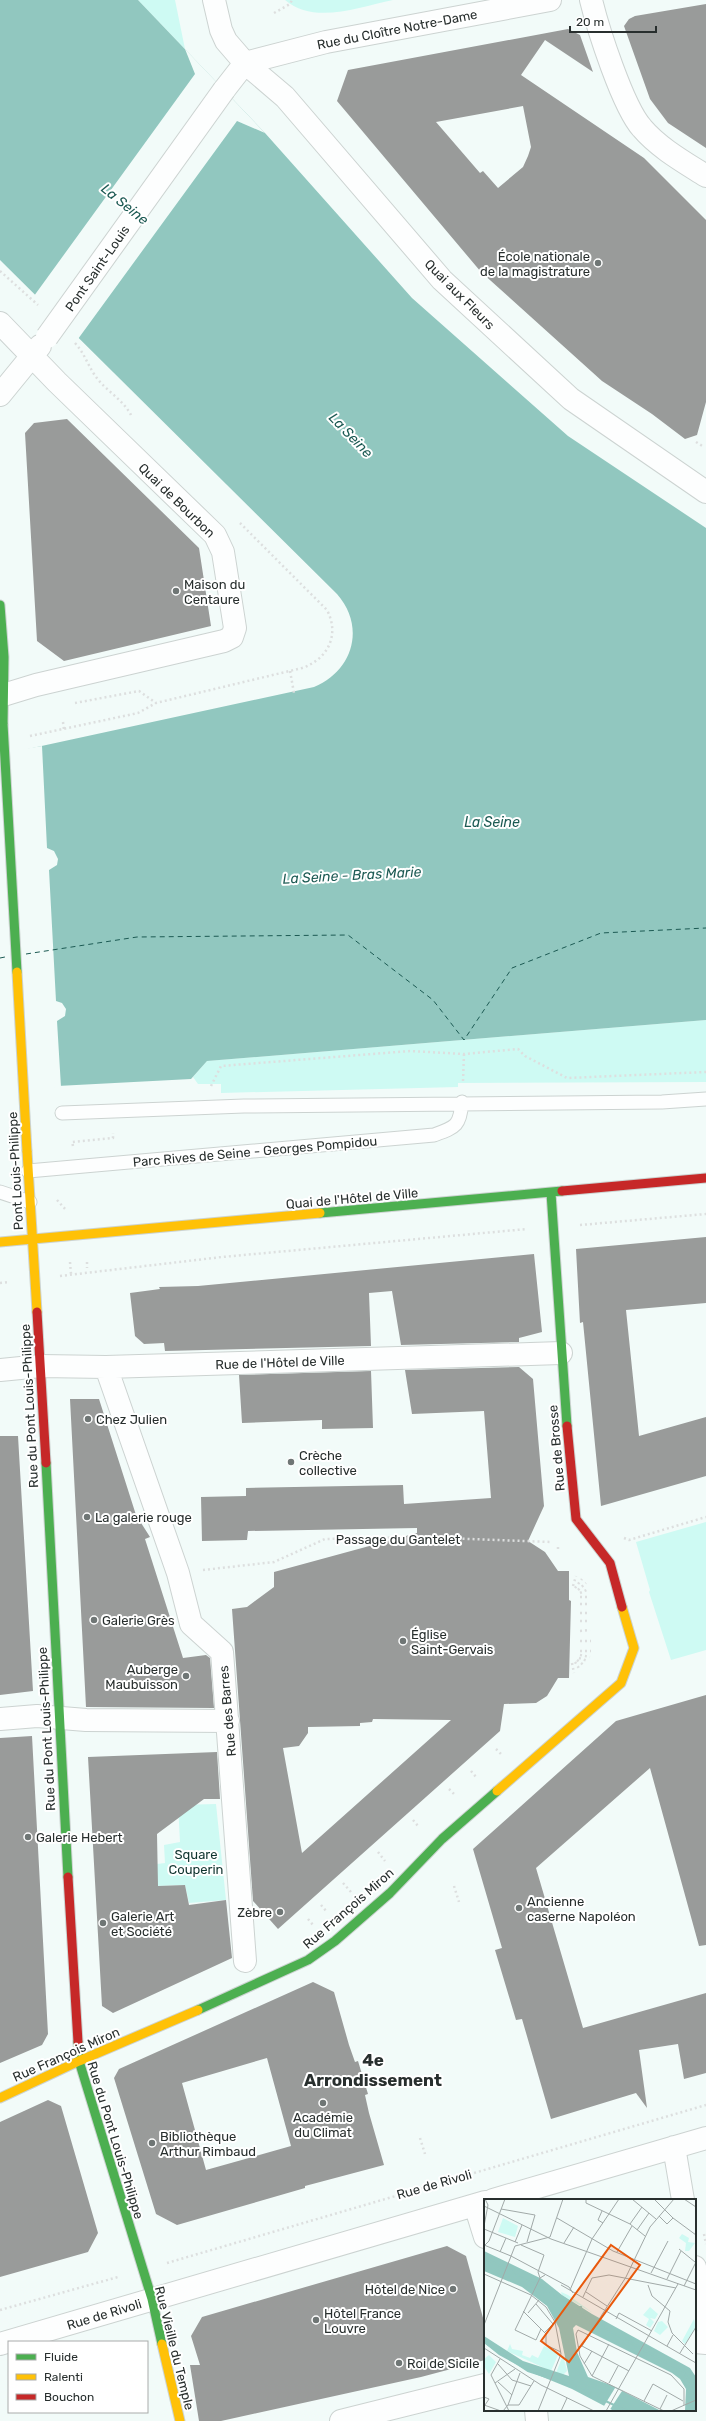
<svg xmlns="http://www.w3.org/2000/svg" width="706" height="2421" font-family="Rubik,sans-serif">
<style>
.green{fill:#cefaf3}
.water{fill:#91c7bf}
.pier{fill:#f2fbf9}
.lines{fill:none;stroke-linecap:round;stroke-linejoin:round}
.ferry{stroke:#1c5a53;stroke-width:1;stroke-dasharray:5 4;stroke-linecap:butt}
.building{fill:#999b9a;fill-rule:evenodd}
.lane-casing{stroke:#ccd3d1;stroke-width:15}
.street-casing{stroke:#ccd3d1;stroke-width:24}
.fast-casing{stroke:#ccd3d1;stroke-width:11}
.slow-casing{stroke:#ccd3d1;stroke-width:11}
.jam-casing{stroke:#ccd3d1;stroke-width:11}
.path{stroke:#dddfdf;stroke-width:2.5;stroke-dasharray:2 3;stroke-linecap:butt}
.lane{stroke:#fdfefe;stroke-width:13}
.street{stroke:#fdfefe;stroke-width:22}
.fast{stroke:#4caf50;stroke-width:9}
.slow{stroke:#ffc107;stroke-width:9}
.jam{stroke:#c62828;stroke-width:9}
.street-bridge-casing{stroke:#ccd3d1;stroke-width:24;stroke-linecap:butt}
.fast-bridge-casing{stroke:#ccd3d1;stroke-width:11;stroke-linecap:butt}
.slow-bridge-casing{stroke:#ccd3d1;stroke-width:11;stroke-linecap:butt}
.street-bridge{stroke:#fdfefe;stroke-width:22}
.fast-bridge{stroke:#4caf50;stroke-width:9}
.slow-bridge{stroke:#ffc107;stroke-width:9}
.poi-dot{fill:#6f7675;stroke:#fff;stroke-width:1.5}
.labels{text-anchor:middle;stroke-width:4;stroke-linejoin:round;paint-order:stroke}
.street-label{font-size:13px;fill:#282f2e;stroke:#fff}
.poi-label{font-size:13px;fill:#282f2e;stroke:#fff;text-anchor:start}
.park-label{font-size:13px;fill:#0f342f;stroke:#fff}
.water-label{font-size:14px;font-style:italic;fill:#1c5a53;stroke:#fff}
.district-label{font-size:17px;font-weight:bold;fill:#282f2e;stroke:#fff}
.inset-river{fill:none;stroke:#91c7bf;stroke-width:2}
.inset-road{fill:none;stroke:#a1a9a8;stroke-width:1}
.view{fill:#e8590c;fill-opacity:0.15;stroke:#e8590c;stroke-width:2}
.inset-edge{fill:none;stroke:#282f2e;stroke-width:2}
</style>
<rect width="100%" height="100%" fill="#f2fbf9"/>
<!-- green -->
<path class="green" d="M138 0H175L185 49Z
M285 0H393C359 7 314 25 285 0Z
M706 1020V1082L458 1083V1087L221 1093V1084H198L193 1077 207 1061Z
M706 1522V1650L671 1660 649 1592 650 1590 636 1542Z
M216 1804 226 1900 189 1903 185 1885 157 1886V1864L165 1863 164 1845 180 1842 178 1805Z"/>
<!-- water -->
<path class="water" d="M0 0H138L265 133 412 298 568 436 706 528V1020L207 1061 191 1079 0 1089V755L314 687C353 671 366 627 337 594L0 260Z"/>
<!-- pier -->
<path class="pier" d="M185 49 265 133 237 121 78 339 34 296 195 74Z
M42 746 47 848 54 851 58 859 57 865 49 870 56 1001 62 1003 66 1009 65 1016 57 1021 61 1087 0 1091V753Z"/>
<g class="lines">
<!-- ferry -->
<path class="ferry" d="M26 954 137 937 348 935 433 1000 464 1040 512 968 601 933 706 928
M0 958 5 957"/>
</g>
<!-- building -->
<path class="building" d="M706 4V148L668 123 650 99 624 26 629 19 635 16Z
M568 29 580 35 593 72 545 40 521 75 644 158 706 220V402L697 435 685 439 652 414 602 381 481 272 337 101 348 70ZM523 106 531 147 528 156 523 167 498 188 483 171 480 173 436 122Z
M67 419 199 548 211 626 64 661 37 641 25 433 34 423Z
M706 1237V1303L626 1310 639 1436 706 1417V1476L601 1506 583 1322 580 1323 576 1249Z
M534 1254 542 1332 519 1338V1342L401 1345 392 1291 369 1293 371 1346 165 1351 164 1343 144 1344 135 1336 130 1293 160 1289 159 1287 198 1286Z
M519 1367 533 1379 544 1506 528 1541 545 1552 558 1571H569V1600L571 1601 569 1678H558L547 1696 536 1703 504 1704 500 1731 278 1929 253 1901 232 1609 247 1607 274 1587V1572L417 1533V1528L248 1531 247 1540 202 1541 201 1497 246 1496V1488L403 1485 404 1504 491 1498 484 1411 412 1414 405 1370ZM373 1719 451 1720 302 1853 283 1748 299 1746 308 1733V1727L360 1726V1723L372 1722Z
M371 1371 373 1428 322 1429V1420L242 1423 239 1375Z
M70 1399H99L136 1515 150 1537 145 1539 183 1658 206 1655 210 1658 214 1708 86 1707Z
M0 1436H18L33 1691 0 1695Z
M706 1695V1945L699 1946 650 1768 536 1868 583 2028 706 1993V2073L684 2079 678 2044 639 2050 647 2108 636 2093 551 2119 522 2019 516 2020 495 1950 502 1948 473 1849 616 1721Z
M32 1736 48 2034 42 2045 0 2063V1738Z
M217 1752 220 1799H204L157 1834 158 1886 185 1885 189 1905 226 1900 232 1958 113 2013 102 2006 88 1757Z
M313 1982 334 1992 349 2045 355 2062 358 2061 368 2094 365 2095 369 2113 384 2165 305 2186V2188L177 2225 156 2214 114 2078 119 2069ZM267 2058 291 2146 206 2170 182 2083Z
M48 2100 61 2106 98 2233 88 2252 0 2277V2122Z
M447 2246 466 2256 485 2325V2360L421 2377 221 2421H199L190 2365H200L191 2336 202 2317Z"/>
<g class="lines">
<defs>
<path id="lane" d="M62 1113 244 1106 662 1102 706 1099
M28 1171 434 1135C456 1127 460 1126 462 1102
M0 1192 30 1202"/>
<path id="street" d="M214 0 221 30 226 41 245 63 285 97 442 280 571 399 706 492
M591 0C598 29 623 107 642 128 659 148 684 162 706 176
M245 63 326 42 550 0
M224 90 245 63
M0 323 57 382 215 535 223 552 235 628 232 637 224 641 36 685 0 696
M0 395 40 346
M106 1367 178 1573 191 1624 222 1652 245 1961
M0 1370 41 1366 106 1367 561 1353
M0 1719 37 1716 86 1720 228 1721
M674 2147 683 2200
M493 2200 706 2138
M475 2205 485 2237
M695 2267 706 2324
M695 2342 706 2343
M0 2344 485 2202
M536 2410 537 2421
M341 2421 485 2385"/>
<path id="fast" d="M0 605 4 657 3 724
M551 1193 567 1426
M320 1213 562 1191
M46 1463 68 1877
M198 2010 308 1960 335 1941 390 1893 442 1839 497 1791
M78 2042 79 2061 152 2299 162 2344"/>
<path id="slow" d="M27 1151 37 1312
M0 1242 320 1213
M497 1791 621 1683 634 1648 622 1607
M0 2098 79 2061 198 2010
M162 2344 180 2421"/>
<path id="jam" d="M562 1191 706 1178
M37 1312 46 1463
M567 1426 576 1519 610 1563 622 1607
M68 1877 78 2042"/>
</defs>
<!-- lane casing -->
<use href="#lane" class="lane-casing"/>
<!-- street casing -->
<use href="#street" class="street-casing"/>
<!-- fast casing -->
<use href="#fast" class="fast-casing"/>
<!-- slow casing -->
<use href="#slow" class="slow-casing"/>
<!-- jam casing -->
<use href="#jam" class="jam-casing"/>
<!-- path -->
<path class="path" d="M274 13 290 4 292 0
M0 271 38 305
M75 343C84 353 87 363 94 374 104 390 122 398 131 415
M696 442 704 447
M290 671 294 693
M75 703 139 691 156 703
M63 722 64 730
M30 736 138 713 156 703 302 668C328 659 340 635 327 610L240 523
M463 1081 464 1054
M211 1086 221 1066 410 1051 464 1054 518 1049 525 1056 567 1078 706 1072
M73 1146 72 1142 113 1138V1133
M57 1200 66 1210
M580 1225 706 1214
M70 1262 71 1274
M87 1262V1268
M60 1276 222 1257 527 1229
M0 1283 9 1282
M624 1538 629 1540 706 1517
M558 1547V1552
M203 1570 274 1562 325 1539 417 1537 551 1542
M573 1586 576 1576
M575 1588 582 1579
M578 1590 586 1583
M580 1593 589 1589
M580 1597H590
M580 1604H590
M580 1613H590
M580 1621H590
M580 1631 590 1630
M580 1641H591
M580 1651H591
M580 1655 590 1657
M579 1658 588 1661
M577 1660 585 1666
M575 1662 580 1670
M572 1663 574 1673
M496 1749 501 1754
M471 1771 476 1777
M449 1789 454 1794
M413 1820 418 1826
M378 1852 385 1861
M343 1883 351 1892
M454 1886 459 1902
M321 1905 327 1912
M308 1919 313 1925
M420 2138 425 2154
M704 2234 706 2244
M167 2263 706 2105
M0 2310 118 2277"/>
<!-- lane -->
<use href="#lane" class="lane"/>
<!-- street -->
<use href="#street" class="street"/>
<!-- fast -->
<use href="#fast" class="fast"/>
<!-- slow -->
<use href="#slow" class="slow"/>
<!-- jam -->
<use href="#jam" class="jam"/>
<defs>
<path id="street-bridge" d="M47 337 224 90"/>
<path id="fast-bridge" d="M3 724 17 972"/>
<path id="slow-bridge" d="M17 972 27 1151"/>
</defs>
<!-- street-bridge casing -->
<use href="#street-bridge" class="street-bridge-casing"/>
<!-- fast-bridge casing -->
<use href="#fast-bridge" class="fast-bridge-casing"/>
<!-- slow-bridge casing -->
<use href="#slow-bridge" class="slow-bridge-casing"/>
<!-- street-bridge -->
<use href="#street-bridge" class="street-bridge"/>
<!-- fast-bridge -->
<use href="#fast-bridge" class="fast-bridge"/>
<!-- slow-bridge -->
<use href="#slow-bridge" class="slow-bridge"/>
</g>
<!-- markers -->
<g class="poi-dot">
<circle cx="598" cy="263" r="4"/>
<circle cx="176" cy="591" r="4"/>
<circle cx="88" cy="1419" r="4"/>
<circle cx="291" cy="1462" r="4"/>
<circle cx="87" cy="1517" r="4"/>
<circle cx="94" cy="1620" r="4"/>
<circle cx="403" cy="1641" r="4"/>
<circle cx="186" cy="1676" r="4"/>
<circle cx="28" cy="1837" r="4"/>
<circle cx="519" cy="1908" r="4"/>
<circle cx="280" cy="1912" r="4"/>
<circle cx="103" cy="1923" r="4"/>
<circle cx="323" cy="2103" r="4"/>
<circle cx="152" cy="2143" r="4"/>
<circle cx="453" cy="2289" r="4"/>
<circle cx="316" cy="2320" r="4"/>
<circle cx="399" cy="2363" r="4"/>
</g>
<g class="labels">
<!-- street labels -->
<g class="street-label">
<text transform="translate(397 29) rotate(-11)" y="5">Rue du Cloître Notre-Dame</text>
<text transform="translate(97 268) rotate(-55)" y="5">Pont Saint-Louis</text>
<text transform="translate(460 294) rotate(45)" y="5">Quai aux Fleurs</text>
<text transform="translate(177 500) rotate(44)" y="5">Quai de Bourbon</text>
<text transform="translate(255 1151) rotate(-5)" y="5">Parc Rives de Seine - Georges Pompidou</text>
<text transform="translate(15 1171) rotate(-93)" y="5">Pont Louis-Philippe</text>
<text transform="translate(352 1198) rotate(-5)" y="5">Quai de l'Hôtel de Ville</text>
<text transform="translate(280 1362) rotate(-2)" y="5">Rue de l'Hôtel de Ville</text>
<text transform="translate(29 1406) rotate(-93)" y="5">Rue du Pont Louis-Philippe</text>
<text transform="translate(556 1448) rotate(-95)" y="5">Rue de Brosse</text>
<text x="398" y="1544">Passage du Gantelet</text>
<text transform="translate(227 1711) rotate(-95)" y="5">Rue des Barres</text>
<text transform="translate(46 1729) rotate(-93)" y="5">Rue du Pont Louis-Philippe</text>
<text transform="translate(348 1908) rotate(-41)" y="5">Rue François Miron</text>
<text transform="translate(66 2054) rotate(-24)" y="5">Rue François Miron</text>
<text transform="translate(116 2140) rotate(73)" y="5">Rue du Pont Louis-Philippe</text>
<text transform="translate(434 2184) rotate(-16)" y="5">Rue de Rivoli</text>
<text transform="translate(104 2314) rotate(-17)" y="5">Rue de Rivoli</text>
<text transform="translate(175 2348) rotate(76)" y="5">Rue Vieille du Temple</text>
</g>
<!-- poi labels -->
<g class="poi-label">
<text x="590" y="261" text-anchor="end">École nationale<tspan x="590" dy="15">de la magistrature</tspan></text>
<text x="184" y="589">Maison du<tspan x="184" dy="15">Centaure</tspan></text>
<text x="96" y="1424">Chez Julien</text>
<text x="299" y="1460">Crèche<tspan x="299" dy="15">collective</tspan></text>
<text x="95" y="1522">La galerie rouge</text>
<text x="102" y="1625">Galerie Grès</text>
<text x="411" y="1639">Église<tspan x="411" dy="15">Saint-Gervais</tspan></text>
<text x="178" y="1674" text-anchor="end">Auberge<tspan x="178" dy="15">Maubuisson</tspan></text>
<text x="36" y="1842">Galerie Hebert</text>
<text x="527" y="1906">Ancienne<tspan x="527" dy="15">caserne Napoléon</tspan></text>
<text x="272" y="1917" text-anchor="end">Zèbre</text>
<text x="111" y="1921">Galerie Art<tspan x="111" dy="15">et Société</tspan></text>
<text x="323" y="2122" text-anchor="middle">Académie<tspan x="323" dy="15">du Climat</tspan></text>
<text x="160" y="2141">Bibliothèque<tspan x="160" dy="15">Arthur Rimbaud</tspan></text>
<text x="445" y="2294" text-anchor="end">Hôtel de Nice</text>
<text x="324" y="2318">Hôtel France<tspan x="324" dy="15">Louvre</tspan></text>
<text x="407" y="2368">Roi de Sicile</text>
</g>
<!-- park labels -->
<g class="park-label">
<text x="196" y="1859">Square<tspan x="196" dy="15">Couperin</tspan></text>
</g>
<!-- water labels -->
<g class="water-label">
<text transform="translate(125 204) rotate(39)" y="5">La Seine</text>
<text transform="translate(351 435) rotate(46)" y="5">La Seine</text>
<text x="492" y="827">La Seine</text>
<text transform="translate(352 875) rotate(-3)" y="5">La Seine - Bras Marie</text>
</g>
<!-- district labels -->
<g class="district-label">
<text x="373" y="2066">4e<tspan x="373" dy="20">Arrondissement</tspan></text>
</g>
</g>
<!-- overview -->
<g transform="translate(484 2199)">
<rect width="212" height="212" fill="#f2fbf9"/>
<path d="M19 19 34 27 31 38 14 33ZM198 35 205 39 204 43 211 44 205 52H201L202 44 195 39ZM77 93 84 96 109 114 78 96ZM166 108 174 115 171 120 166 119 170 123 166 129 162 126 165 120 159 116ZM210 120 212 128 201 145 198 142ZM178 122 184 128 176 136 170 132 174 123ZM26 145 28 150 39 152 38 156 46 159 48 156 54 159 60 147 73 153 74 156 67 172 23 152ZM5 156 12 163 5 175 1 169 0 160ZM79 156 83 172 79 176 72 174Z" fill="#cefaf3"/>
<path d="M0 52 58 80 78 96 108 115 206 169 212 178V212H201L202 190 196 180 188 174 92 126 89 129 93 153 104 178 127 186 177 212H130L88 190 44 172 15 156 0 144V137L39 162 85 177 75 129 63 107 38 88 0 72Z" fill="#91c7bf"/>
<path d="M131 189 138 192 125 212 120 207Z" fill="#f2fbf9"/>
<path class="inset-river" d="M0 59 57 86 88 108H97L99 116 107 122 200 173 207 185 210 212M0 143 44 172 87 186 143 212"/>
<path class="inset-road" d="M102 0V4L146 25 161 37M148 0 172 20M170 0 189 19 212 36M200 0 212 8M0 7 67 40 212 91M17 10 51 16 43 43M118 12 114 21 119 24M175 17 183 25 189 19M73 19 129 52 212 85M146 25 158 8M0 27 4 6 1 0M0 30 34 44M153 31 165 14M31 43 38 26M80 44 90 28M0 46 27 57 85 88 89 94M37 46 60 56 54 73 56 79M0 47 5 42 21 0M195 50 211 63M16 53 22 39M133 53 148 27M167 74 184 42M0 75 47 96 62 108 71 123 77 155 54 212M183 80 197 52M77 86 212 164M164 86 168 97 186 112 184 123 188 134 209 155M200 87 212 63M86 91 108 40 135 0M102 93 123 107M99 98 108 79 125 76 192 89M52 105 69 125 61 133M39 112 62 135V146L77 153M44 114 55 101M132 120 135 114 168 132M0 126 31 47 66 38 79 0M57 130 52 141 31 131 56 79 61 76M98 147 145 172M183 147 189 136M94 148 98 147 142 78 166 28 190 0M0 149 57 186 110 212M196 154 212 128M16 160 7 176 25 212M14 165 28 181 47 187M100 165 108 152M108 177 125 145M14 183 28 196M11 184 31 170M125 184 134 167M0 198 5 200 1 206M160 202 169 185 199 202M0 206 17 212M24 206H35L50 182M176 210 183 196M19 212 24 206 36 174M77 212 83 199M122 212 194 85M180 212 108 177 96 157 92 135 94 131 187 176 200 190V206M187 212 212 201"/>
<path class="view" d="M127 46 156 66 85 163 57 142Z"/>
<rect width="212" height="212" class="inset-edge"/>
</g>
<!-- legend -->
<rect x="8" y="2341" width="140" height="72" fill="#ffffff" stroke="#a9acab"/>
<rect x="16" y="2354" width="20" height="6" fill="#4caf50" stroke="#a9acab"/>
<text x="44" y="2361" font-size="12" fill="#282f2e">Fluide</text>
<rect x="16" y="2374" width="20" height="6" fill="#ffc107" stroke="#a9acab"/>
<text x="44" y="2381" font-size="12" fill="#282f2e">Ralenti</text>
<rect x="16" y="2394" width="20" height="6" fill="#c62828" stroke="#a9acab"/>
<text x="44" y="2401" font-size="12" fill="#282f2e">Bouchon</text>
<!-- scale -->
<path d="M570 26v6h86v-6" fill="none" stroke="#282f2e" stroke-width="2"/>
<text x="576" y="26" font-size="12" fill="#282f2e" stroke="#ffffff" stroke-width="3" paint-order="stroke">20 m</text>
</svg>
